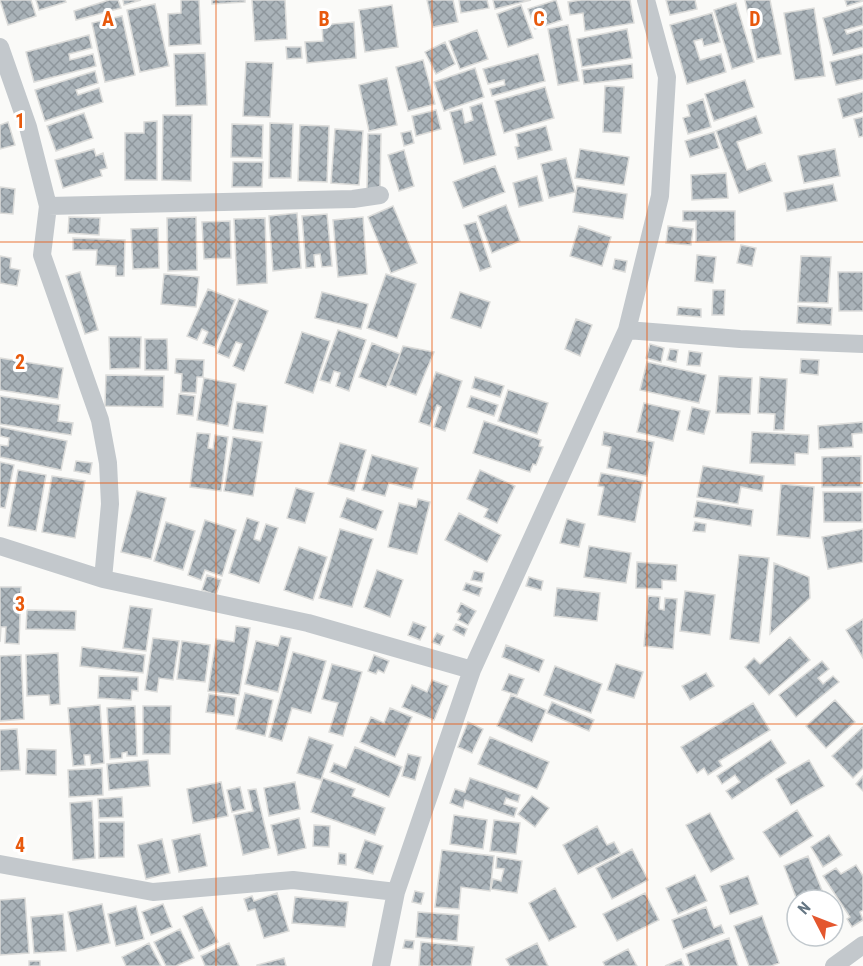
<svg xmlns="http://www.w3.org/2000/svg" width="863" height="966" font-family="'Roboto Condensed',sans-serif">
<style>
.building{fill:url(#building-cross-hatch);stroke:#dcdcda;stroke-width:1.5}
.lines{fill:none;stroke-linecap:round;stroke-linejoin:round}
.minor{stroke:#c3c8cc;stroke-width:18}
.grid{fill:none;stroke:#e8590c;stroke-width:1.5;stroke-opacity:0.55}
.grid-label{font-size:20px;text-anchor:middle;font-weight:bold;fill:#e8590c;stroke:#fff;stroke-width:6;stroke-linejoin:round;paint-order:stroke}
</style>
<defs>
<pattern id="building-cross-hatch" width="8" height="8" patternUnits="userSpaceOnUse" patternTransform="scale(1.5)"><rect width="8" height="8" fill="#aab3b9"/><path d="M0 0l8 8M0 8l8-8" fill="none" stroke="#8e969c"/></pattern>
</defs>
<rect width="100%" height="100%" fill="#fafaf8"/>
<!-- building -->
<path class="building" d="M0 0H31L36 16 8 25Z
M36 0H65L66 2 39 10Z
M109 0H118L121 8 76 20 74 11Z
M123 0H141L124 5Z
M181 0H199L201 44 169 46 168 14 181 13Z
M212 0H245V2L212 4Z
M252 0H285L287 39 255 41Z
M427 0H453L458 22 433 27Z
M459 0H487L489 8 461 13Z
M493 0H531L495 9Z
M556 0 562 20 535 29 528 9Z
M581 0H630L634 23 585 31 583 13 570 15 568 2Z
M666 0H695L697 9 670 15Z
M745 0H770L781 54 757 59Z
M845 0H863V1L847 6Z
M736 3 754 62 732 69 714 10Z
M155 4 169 66 140 72 127 10Z
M392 5 398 47 365 52 359 10Z
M521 5 533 38 508 47 497 14Z
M863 6V25L845 30 847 34 863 29V47L833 55 823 18Z
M814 8 825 76 795 80 784 13Z
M712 13 720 42 704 46 702 39 694 41 700 60 721 54 726 72 687 84 670 25Z
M122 16 135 75 105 82 92 23Z
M354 22 356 58 307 63 305 42 323 41 322 25Z
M568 25 579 81 558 85 548 29Z
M627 29 632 58 582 67 577 39Z
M477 30 488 59 460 69 449 41Z
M89 35 92 48 69 54 70 60 93 54 96 66 34 82 26 52Z
M445 42 455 64 436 74 425 52Z
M286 47H301L302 58 287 59Z
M205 53 207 105 176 106 174 54Z
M538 54 545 81 492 96 490 89 505 85 504 80 488 84 483 69Z
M863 54V79L836 85 830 62Z
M423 60 435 104 408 111 396 67Z
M246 62 273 63 270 117 243 116Z
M632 64 633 78 584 84 582 70Z
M475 68 484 97 444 111 434 82Z
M95 71 98 83 76 90 78 95 99 88 103 102 45 121 35 90Z
M387 78 397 125 369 131 359 85Z
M745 80 754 107 714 121 705 94Z
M605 86 624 87 621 133 603 132Z
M545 87 554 118 504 133 495 101Z
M863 92V112L843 118 838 99Z
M703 99 711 127 688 134 683 118 690 116 687 105Z
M482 103 496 155 464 164 450 112 462 109 465 123 473 120 470 107Z
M436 110 441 129 416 136 412 116Z
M84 113 93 138 56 151 47 126Z
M163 115H192L191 181 162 180Z
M756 116 762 133 737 142 747 170 765 163 772 181 739 193 716 131Z
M863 117V136L859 137 854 119Z
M157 121V180H125V133H144V122Z
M8 122 15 145 0 149V125Z
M270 123 293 124 291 178H269Z
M232 124 263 125 262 158 231 157Z
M300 125 329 126 327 182 298 181Z
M546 126 552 150 518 159 515 147 519 146 516 134Z
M335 129 363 131 359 185 331 183Z
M411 131 414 143 404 146 401 133Z
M714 132 719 148 690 157 685 141Z
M368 134H381L380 189H367Z
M94 149 96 156 103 153 107 168 100 170 102 176 63 188 55 160Z
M580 149 629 157 624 185 575 178Z
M835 149 840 176 804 183 798 156Z
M404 150 414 186 399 191 388 155Z
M566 158 575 192 549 198 541 164Z
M233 162H263L262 187H232Z
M495 166 505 192 463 208 453 182Z
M726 173 728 198 692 200 691 175Z
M537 176 543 201 519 207 513 183Z
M833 184 837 201 787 211 784 193Z
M577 186 627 194 623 219 573 212Z
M0 187 15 189 13 214 0 213Z
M506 205 520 241 492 253 478 216Z
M393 206 417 263 391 273 368 217Z
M683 211H735V241L696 242V221H683Z
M297 213 301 268 273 271 269 216Z
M327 214 332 266 322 267 320 254 314 255 315 267 306 268 302 216Z
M69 217 100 218 99 235 68 233Z
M196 217 197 270 168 271 167 218Z
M363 217 367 274 338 277 333 220Z
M265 218 267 283 237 285 234 219Z
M230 221 231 258 204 259 202 222Z
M476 222 491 267 480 271 464 225Z
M579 226 611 237 602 266 570 256Z
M668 226 693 229 691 245 666 243Z
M158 228 159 268 133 269 131 229Z
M73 238 125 240 124 276H116V266L96 265 97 250H73Z
M741 245 756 248 752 266 737 263Z
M697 255 716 257 713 283 695 281Z
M0 256 11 258 10 268 20 270 17 286 0 283Z
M801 256 831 257 828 303 798 302Z
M615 259 627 261 625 272 613 269Z
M80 272 98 330 85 334 66 276Z
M838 272H863V311H839Z
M164 274 199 277 196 307 161 304Z
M386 274 416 284 397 338 367 328Z
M208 289 235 300 215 347 203 343 208 332 202 329 197 340 187 336Z
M713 290H725L724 315H712Z
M322 292 368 304 361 329 315 318Z
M460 292 490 302 481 328 451 318Z
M239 299 268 311 244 371 233 366 242 344 236 342 229 358 217 353Z
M798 306 832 308 831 325 797 323Z
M678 307 701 309V317L677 315Z
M576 319 592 325 580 356 565 349Z
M338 330 366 340 349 391 336 386 340 373 334 371 330 383 320 380Z
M302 332 330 341 313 393 285 383Z
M109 337H141L140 368 110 369Z
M145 339H167L168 370H145Z
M372 343 400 354 386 387 359 377Z
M650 344 664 348 661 362 646 358Z
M403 346 434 352 416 395 389 385Z
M670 349 678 350 676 362 667 360Z
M689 351 702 353 700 366 687 365Z
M0 358 63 368 58 399 0 390Z
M176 359 204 360 203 377H197L196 393 181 392 182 374 175 373Z
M801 359 819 360 818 375 800 373Z
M647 362 706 375 699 403 640 390Z
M436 372 462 381 445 431 434 427 441 407 437 405 430 426 419 422Z
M106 375 164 376 163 407 105 406Z
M719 376 752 378 750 414 716 413Z
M475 377 504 386 500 397 472 388Z
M760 377 787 379 784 430H774L775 414 758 413Z
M204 378 236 384 228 426 197 420Z
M508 390 548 403 537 434 498 421Z
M179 394 195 396 193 416 177 414Z
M0 396 60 405 58 421 73 423 71 435 0 424Z
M471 396 498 405 494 416 467 407Z
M237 402 267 406 263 433 233 429Z
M644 403 680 411 673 441 637 432Z
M692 407 710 411 704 434 687 430Z
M484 421 541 440 539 446 543 447 536 465 533 464 530 472 473 453Z
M863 422V433L852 434 853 447 819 449 818 426Z
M0 427 67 441 61 470 0 457V445L8 446 9 438 0 436Z
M604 432 654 442 647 476 607 468 611 447 602 445Z
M752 432 809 435 808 454 795 453V465L750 463Z
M197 433 210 434 208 448 213 449 215 435 228 437 221 491 190 487Z
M233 437 262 442 253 496 224 491Z
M340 443 366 450 354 491 328 484Z
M372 455 418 468 412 489 389 483 385 496 362 490Z
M861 456V487H822V457Z
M76 461 92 463 90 474 74 471Z
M0 462 14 465 5 508 0 507Z
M703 466 764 476 762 491 741 487 738 504 697 497Z
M18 470 46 475 36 531 8 526Z
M480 470 515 486 497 523 484 517 488 509 467 499Z
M601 473 643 481 635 522 598 515 604 487 598 486Z
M52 476 85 481 75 538 42 532Z
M781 484 814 487 810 538 777 535Z
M296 488 314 493 305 523 287 518Z
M137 491 166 498 151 559 121 552Z
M823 492H862V522H824Z
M347 498 383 511 376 530 340 517Z
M418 499 430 502 417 554 388 547 399 503 416 507Z
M697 501 753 510 751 526 694 517Z
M459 513 501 535 487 562 445 540Z
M247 518 259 522 254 539 260 541 266 524 278 528 259 583 229 573Z
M567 519 585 524 579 547 560 543Z
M205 520 236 530 222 576 205 570 201 580 188 575Z
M166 522 195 531 183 570 154 561Z
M695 522 706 524 705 532 693 531Z
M340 529 373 539 352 607 319 598Z
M863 529V562L828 569 822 537Z
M589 546 631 553 626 583 584 577Z
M299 547 327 557 313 600 284 590Z
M739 555 769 558 759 643 730 639Z
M637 562 677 565 676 581 662 580V589L636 588Z
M774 563 809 577 810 598 770 634Z
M377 570 403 580 390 617 364 607Z
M474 571 484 573 482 582 471 580Z
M207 575 221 580 216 595 202 590Z
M529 577 543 581 541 590 526 586Z
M466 583 482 588 479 596 463 590Z
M0 587H21L19 644 5 643 6 627H1L0 642Z
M557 588 600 593 597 621 554 616Z
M685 591 715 595 710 635 680 631Z
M648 596 660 597 659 609 664 610 665 598 677 599 673 649 644 646Z
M461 603 476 611 468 625 458 620 461 614 457 612Z
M130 606 152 609 146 651 123 648Z
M27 610 76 611 75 630 26 629Z
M863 619V658L846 630Z
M413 622 426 627 420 640 408 635Z
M456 624 467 629 464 636 453 630Z
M236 626 250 628 239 695 208 691 216 639 234 642Z
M437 633 444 636 440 645 432 642Z
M281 636 291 638 278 692 245 684 256 641 278 646Z
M790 637 810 660 769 695 745 667 754 658 760 664Z
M153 638 179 641 173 680 159 678 157 692 145 690Z
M182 641 210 645 205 682 177 679Z
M506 645 544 660 539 672 502 657Z
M82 647 145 655 143 673 80 666Z
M293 652 326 661 311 713 292 708 282 741 269 737Z
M58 653 60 704 50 705 49 695 27 696 26 655Z
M21 655 24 719 0 721V656Z
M374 655 389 661 384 673 378 670 376 674 368 671Z
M822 661 829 669 818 678 823 684 833 676 839 682 796 717 779 695Z
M332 664 362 672 343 736 329 732 338 703 322 699Z
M616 664 643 672 634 698 607 690Z
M555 666 602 684 591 713 544 695Z
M706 673 714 686 690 700 682 686Z
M509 674 524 679 517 695 502 690Z
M99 676 138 677V691L132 690 131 700 98 698Z
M432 680 448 686 434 720 402 707 412 685 427 692Z
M245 693 273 700 265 736 236 729Z
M209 694 236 698 234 716 206 712Z
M511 695 546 710 532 742 497 726Z
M835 700 855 722 826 748 806 726Z
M552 702 594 720 589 731 547 713Z
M753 703 770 730 719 761 722 766 708 775 704 768 697 773 681 747Z
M100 705 104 763 91 765 90 755H84L85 765 73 766 68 708Z
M135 706 137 756H127V752L122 753V758L110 759 107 708Z
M143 706H171L170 754H143Z
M390 708 412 717 395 757 360 742 371 717 384 723Z
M468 722 483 729 472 753 458 747Z
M863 727V768L853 778 832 756Z
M17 729 20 770 0 771V730Z
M309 737 333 745 321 780 297 773Z
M490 737 549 762 537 789 478 764Z
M771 740 786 763 732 799 726 791 740 782 735 775 722 784 717 776Z
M355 747 402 767 389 797 330 772 334 763 346 768Z
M27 749 56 750V775L26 774Z
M408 754 421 757 415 780 402 776Z
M148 760 150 786 109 790 107 764Z
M809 760 824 786 791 805 776 779Z
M102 768 103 795 69 797 68 770Z
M863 776V791L856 784Z
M323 778 355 789 352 796 385 808 375 835 311 812Z
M470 778 520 795 518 802 506 798 504 804 517 808 514 817 465 800 463 808 450 803 455 789 465 792Z
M221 782 228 816 193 823 187 789Z
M295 782 300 809 269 816 264 788Z
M240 787 245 809 232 812 227 790Z
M256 789 270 848 243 855 234 815 253 811 248 790Z
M532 796 549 808 535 827 518 814Z
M122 797 123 817 99 818 98 799Z
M92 801 95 858 73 860 70 803Z
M797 810 813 836 780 857 763 832Z
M710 813 734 859 711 872 686 825Z
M454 815 487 820 483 849 450 844Z
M299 818 306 848 278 855 271 825Z
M494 820 520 823 516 854 490 851Z
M99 822H124V857L99 858Z
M314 825 330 826 329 847 313 846Z
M597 826 607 845 614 842 620 853 578 874 563 845Z
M200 834 207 866 179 872 172 840Z
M829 835 842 855 823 867 811 847Z
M162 839 170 873 146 879 138 845Z
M365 840 383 846 373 874 355 868Z
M632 849 648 880 612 899 596 868Z
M442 850 494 856 490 891 461 887 459 909 435 907Z
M339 853 346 854V865L338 864Z
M808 856 826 900H797L784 866Z
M497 857 522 861 517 893 491 889 493 879 501 881 504 869 496 868Z
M856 865 863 876V910L860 912 863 920 852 927 847 919 850 917 823 876 836 868 841 874Z
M695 875 707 901 678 914 666 888Z
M748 876 758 904 730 914 720 886Z
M555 888 576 927 549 941 529 903Z
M415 891 424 893 421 904 412 902Z
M277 893 289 931 264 938 255 909 248 911 244 899 252 896 254 901Z
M645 893 659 920 617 941 603 914Z
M295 897 348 902 345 927 292 923Z
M25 898 29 953 0 955V900Z
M102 904 110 943 77 951 68 912Z
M163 904 172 927 151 935 142 912Z
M136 906 144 939 116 946 108 914Z
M202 907 218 942 199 951 183 916Z
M706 907 714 928 721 925 724 933 683 949 672 920Z
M418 912 459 915 457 941 416 937Z
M63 914 66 951 34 953 31 917Z
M762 916 779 963 771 966H749L734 926Z
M833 916 839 930 833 933Z
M180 929 194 958 176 966H166L154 942Z
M729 938 738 966H690L686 954Z
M405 940 414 941 413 949 403 948Z
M421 942 474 947 471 966H419Z
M149 943 161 966H126L122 957Z
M229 943 239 966H205L201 956Z
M537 943 548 966H510L506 959Z
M628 949 637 966H605L603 962Z
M284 958 286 966H257V965Z
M681 959 684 966H665Z
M29 961H40V966H29Z"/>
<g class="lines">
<!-- minor -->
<path class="minor" d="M0 47 28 127 48 206 42 255 100 420 108 463 110 504 103 579
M48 206 353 199 380 195
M627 330 740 339 863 344
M0 546 103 579 308 623 472 670
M0 864 153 892 293 880 396 892
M381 966 396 892 472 670 627 330 660 196 667 77 646 0
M834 966 863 945"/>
</g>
<!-- grid -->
<path class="grid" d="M216 0V966M432 0V966M647 0V966M0 242H863M0 483H863M0 724H863"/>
<g class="grid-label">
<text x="108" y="26">A</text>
<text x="324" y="26">B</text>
<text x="539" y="26">C</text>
<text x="755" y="26">D</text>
<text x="20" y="128">1</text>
<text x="20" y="369">2</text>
<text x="20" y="611">3</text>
<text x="20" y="852">4</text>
</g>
<!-- north arrow -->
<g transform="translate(815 918) rotate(312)"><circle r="28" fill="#ffffff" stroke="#c1c8cd" stroke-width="1.5"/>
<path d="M0-4.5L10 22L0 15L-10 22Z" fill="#e4572e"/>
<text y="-9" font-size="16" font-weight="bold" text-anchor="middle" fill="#657683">N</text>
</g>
</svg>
